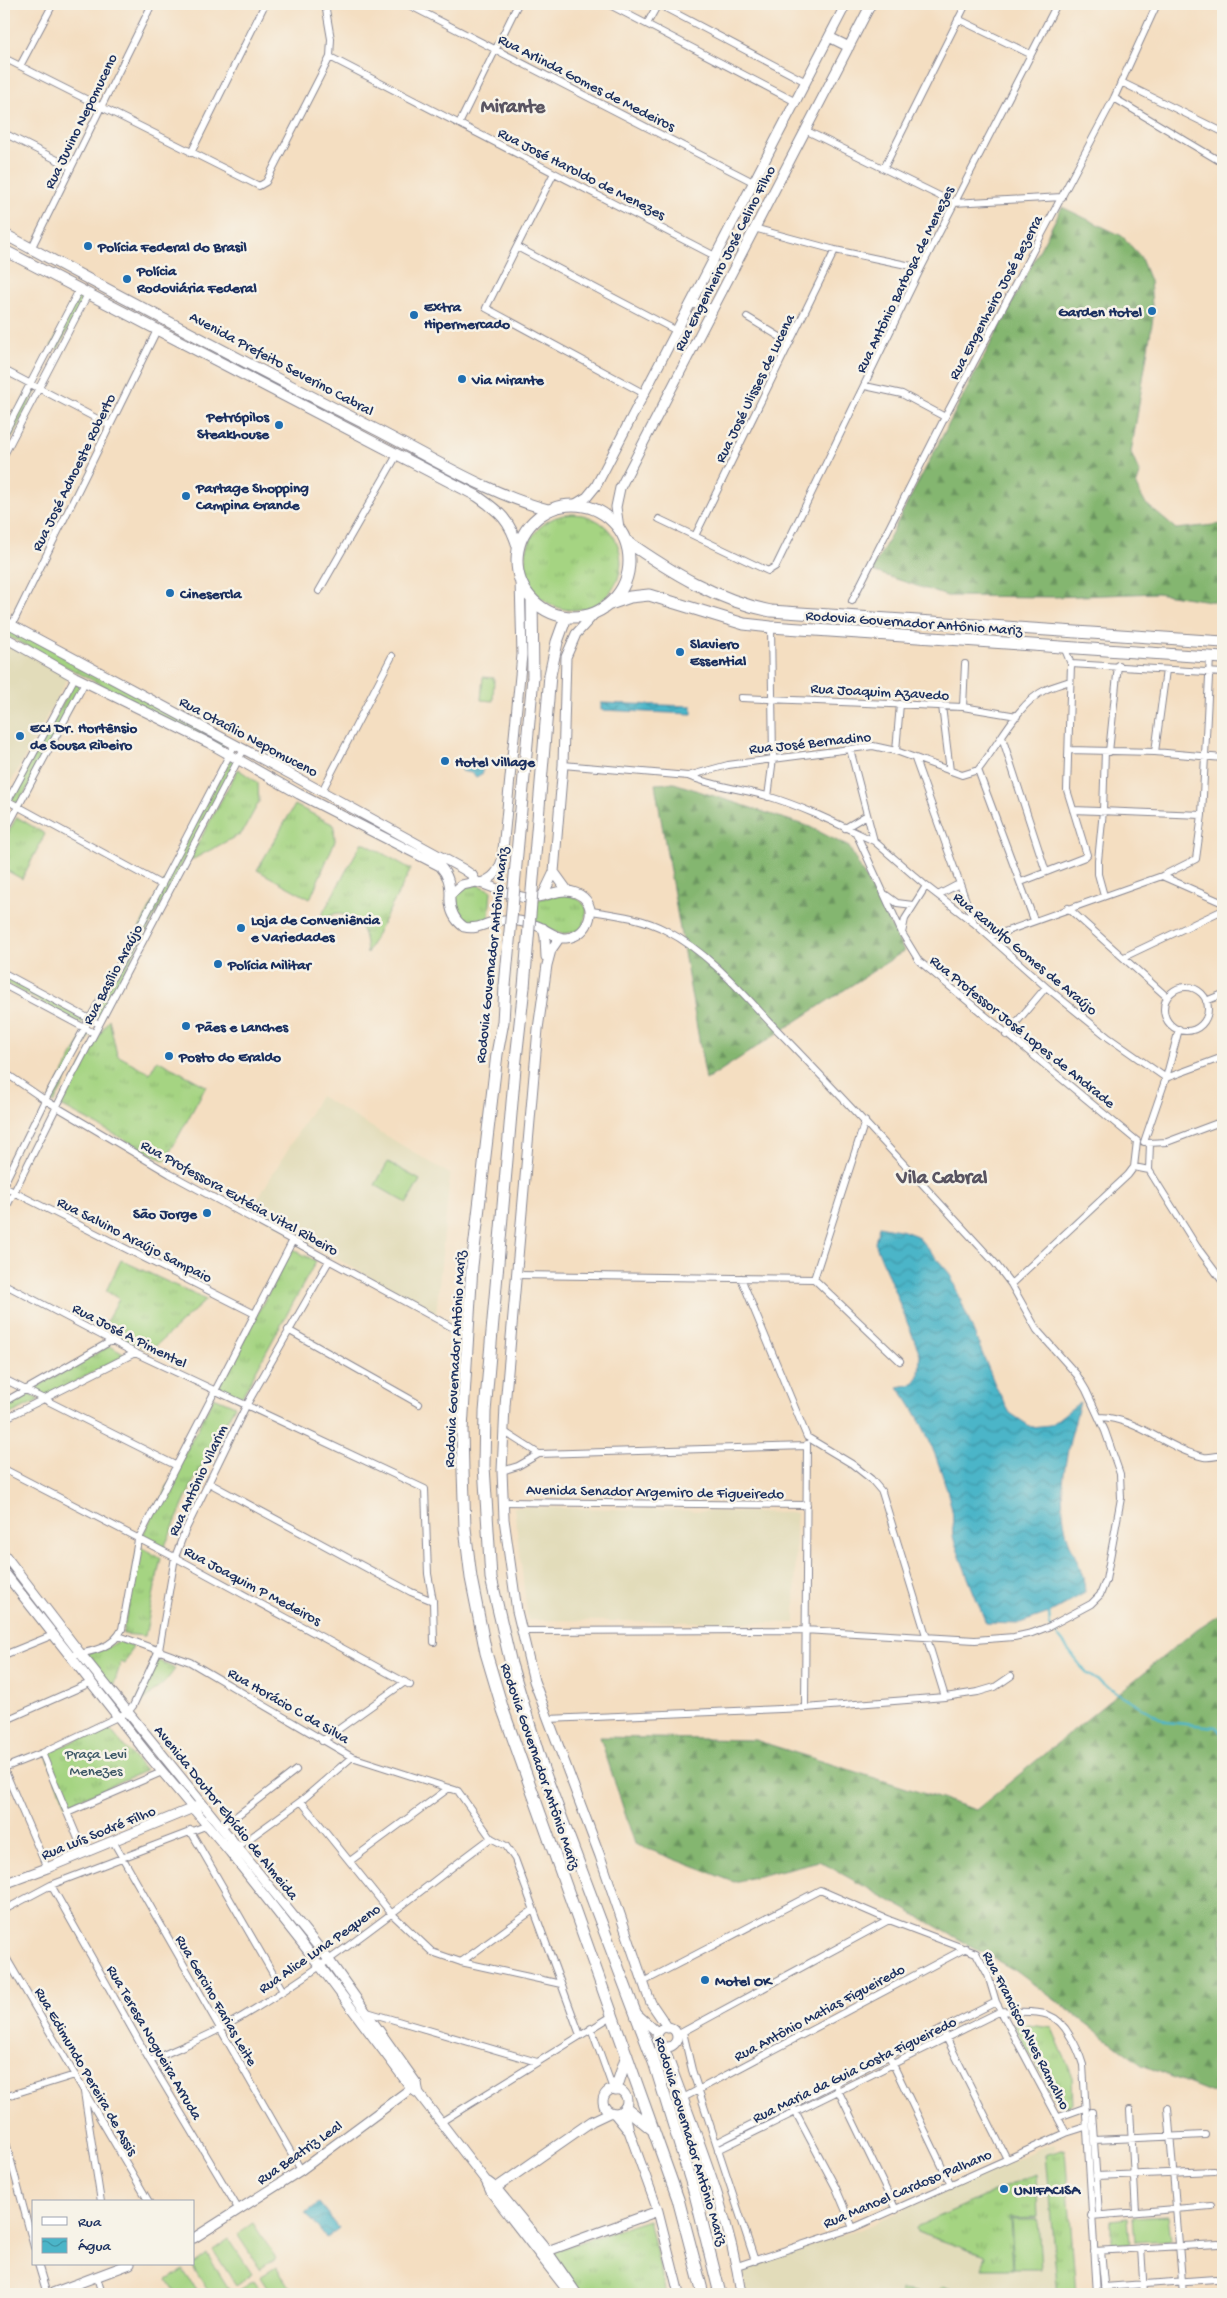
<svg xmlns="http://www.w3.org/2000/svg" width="1227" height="2298" font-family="'Gochi Hand',sans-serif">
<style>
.built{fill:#e2dcba}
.grass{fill:url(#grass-tufts);stroke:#608270}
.forest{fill:url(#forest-firs);stroke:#507267}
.pitch{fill:#a5d482;stroke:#608270}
.water{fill:url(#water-waves);stroke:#337293}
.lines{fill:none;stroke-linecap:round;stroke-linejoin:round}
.stream{stroke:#4bb5c8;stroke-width:2.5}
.minor-casing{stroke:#888690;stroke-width:8}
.tertiary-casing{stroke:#888690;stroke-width:11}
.secondary-casing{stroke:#888690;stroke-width:11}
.primary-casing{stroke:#888690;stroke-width:12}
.trunk-casing{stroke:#888690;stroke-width:13}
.minor{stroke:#fff;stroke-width:6}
.tertiary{stroke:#fff;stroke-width:9}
.secondary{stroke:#fff;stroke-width:9}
.primary{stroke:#fff;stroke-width:10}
.trunk{stroke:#fff;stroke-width:11}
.trunk-bridge-casing{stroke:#888690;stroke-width:13;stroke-linecap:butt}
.trunk-bridge{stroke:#fff;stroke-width:11}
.poi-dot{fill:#1f6fb2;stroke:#f7f3e8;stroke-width:2}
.labels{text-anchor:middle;stroke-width:5;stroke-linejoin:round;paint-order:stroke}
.street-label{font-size:15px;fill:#1b2f5e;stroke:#f7f3e8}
.poi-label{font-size:15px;font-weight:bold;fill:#1b2f5e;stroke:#f7f3e8;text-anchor:start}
.park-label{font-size:15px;fill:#3e5867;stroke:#f7f3e8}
.district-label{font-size:20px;font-weight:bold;fill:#5a5562;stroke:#f7f3e8}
</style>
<defs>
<pattern id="grass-tufts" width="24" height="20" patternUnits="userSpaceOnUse" patternTransform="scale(1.25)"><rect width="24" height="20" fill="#a5d482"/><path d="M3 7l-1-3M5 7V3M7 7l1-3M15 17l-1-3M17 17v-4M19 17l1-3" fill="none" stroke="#8db673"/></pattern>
<pattern id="forest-firs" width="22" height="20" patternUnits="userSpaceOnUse" patternTransform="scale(1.25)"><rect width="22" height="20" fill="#84b670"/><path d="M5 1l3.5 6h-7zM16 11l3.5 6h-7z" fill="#6b945f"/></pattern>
<pattern id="water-waves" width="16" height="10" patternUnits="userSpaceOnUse" patternTransform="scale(1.25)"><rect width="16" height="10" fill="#4bb5c8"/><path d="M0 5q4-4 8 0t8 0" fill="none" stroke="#3e94a6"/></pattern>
</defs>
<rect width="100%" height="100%" fill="#f7f3e8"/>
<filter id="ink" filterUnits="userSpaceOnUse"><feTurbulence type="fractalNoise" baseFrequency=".02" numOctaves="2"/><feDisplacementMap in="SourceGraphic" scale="10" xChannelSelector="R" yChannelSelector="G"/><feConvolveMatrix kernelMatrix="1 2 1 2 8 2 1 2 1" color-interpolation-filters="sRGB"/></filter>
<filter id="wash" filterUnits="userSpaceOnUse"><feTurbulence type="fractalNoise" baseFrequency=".0096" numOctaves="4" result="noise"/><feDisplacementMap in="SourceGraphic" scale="20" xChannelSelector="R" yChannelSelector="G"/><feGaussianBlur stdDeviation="1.12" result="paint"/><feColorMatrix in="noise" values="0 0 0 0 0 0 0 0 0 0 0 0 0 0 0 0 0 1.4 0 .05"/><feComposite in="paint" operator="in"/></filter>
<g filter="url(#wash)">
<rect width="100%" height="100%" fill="#f4dec1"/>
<!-- built -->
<path class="built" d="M4 641 69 676 4 795Z
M320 1096 450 1174 436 1315 251 1210Z
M514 1507 796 1513 795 1623 528 1620Z
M1055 2144 1067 2294H745L743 2267 859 2230 1040 2148Z"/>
<!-- grass -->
<path class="grass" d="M80 292 86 295 58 349 51 346Z
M31 385 37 389 4 452V436Z
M525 562a48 48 0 1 1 96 0a48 48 0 1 1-96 0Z
M4 623 226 742 222 748 4 634Z
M77 678 84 682 19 804 11 799Z
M230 759 237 761 98 1022 91 1018Z
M238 769 258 783 259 802 242 833 188 862Z
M295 805 334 825 335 841 310 899 257 870Z
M17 817 45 834 22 879 4 869V839Z
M362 842 411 869 367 953C365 929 361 920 337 913L319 920Z
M477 885 491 890 489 919 474 926C470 925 465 924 463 922 452 915 448 894 462 888 466 886 472 886 477 885Z
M561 894C574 896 581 898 587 909L583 929C558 938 555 932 533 920L536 900Z
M4 976 84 1019 82 1024 4 982Z
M109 1019 117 1055 150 1073 157 1060 206 1086 165 1161 59 1105Z
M86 1030 91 1033 54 1103 49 1100Z
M292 1249 316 1261 240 1400 218 1387Z
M121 1260 206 1300 150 1351 102 1329 119 1299 106 1291Z
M110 1346 125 1355 45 1398 33 1389Z
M26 1393 39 1400 4 1417V1405Z
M214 1397 235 1406 194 1480 164 1548 142 1536Z
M138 1546 161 1558 145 1636 123 1634Z
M119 1641 133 1646 125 1664 121 1662 112 1690 83 1654 105 1649Z
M157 1660 175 1669 166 1681 139 1705 136 1703Z
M107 1726 145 1771 66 1805 46 1754Z
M1013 2023 1052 2028 1072 2075 1073 2104 1060 2108Z
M1065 2149 1076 2294H1058L1045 2155Z
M1036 2173 1038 2217 1010 2218 1013 2269H982L986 2256 917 2232 916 2227Z
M1128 2218 1130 2243 1111 2244V2220Z
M649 2220 666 2294H581L550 2252Z
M943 2286 958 2292 957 2294H901L900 2290 935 2294Z"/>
<!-- forest -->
<path class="forest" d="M1062 207 1122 236 1140 256 1150 281 1153 318 1131 453 1140 474 1136 486 1145 503 1176 529 1223 524V603L1157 593 1054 597 947 596 872 571Z
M674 783 810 827 849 847 904 951 706 1080 655 784Z
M1223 1612V2097L1142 2065 1016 1971 819 1861 734 1882 635 1844 600 1737 755 1740 976 1810 1197 1629Z"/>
<!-- pitch -->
<path class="pitch" d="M483 677 494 678 493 701 481 700Z
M388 1162 420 1180 407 1203 375 1185Z
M1168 2216 1171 2240 1135 2242 1133 2218Z
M1011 2219H1038L1041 2269H1014Z
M253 2223 276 2258 260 2269 237 2234Z
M229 2239 252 2274 236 2285 213 2250Z
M207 2254 229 2289 221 2294H210L191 2264H194Z
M276 2267 294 2294H271L260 2277Z
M183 2270 199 2294H176L167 2280Z
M254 2281 263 2294H240L238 2291Z"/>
<!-- water -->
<path class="water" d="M601 703 692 706V714L601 710Z
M469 762 473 768H482L483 773 476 777 471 773 461 771 462 765Z
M879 1226 904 1231 917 1236 950 1274 996 1387 1010 1413 1031 1427 1050 1425 1080 1402C1069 1443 1056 1488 1066 1531 1071 1552 1085 1571 1085 1593L1049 1613 1017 1624 986 1623C975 1596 964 1568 954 1540 951 1531 954 1520 952 1510 943 1470 924 1419 898 1387L913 1384 919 1376 920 1354 875 1243Z
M319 2203 339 2228 326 2238 306 2213Z"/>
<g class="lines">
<!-- stream -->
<path class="stream" d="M1049 1613 1050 1626 1087 1674 1166 1722 1216 1727 1223 1735"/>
</g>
</g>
<g filter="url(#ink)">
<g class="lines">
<defs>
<path id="minor" d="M407 4 755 183
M608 4 796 102
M958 19 1030 54
M647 24 658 4 806 82
M330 57 715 256
M4 58 259 186 266 182 330 57 331 39 325 4
M20 66 53 4
M1121 82 1223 132
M1114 98 1223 163
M459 124 518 4
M805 130 954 203 1062 197
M4 133 71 167
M191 153 265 4
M884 168 966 4
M554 173 486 308 643 393
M754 228 835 250 921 268
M517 247 677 331
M31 249 152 4
M747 317 790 343
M4 370 109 425
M865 386 902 394 945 417
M4 434 79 290
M4 455 88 294
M659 519 768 571 776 566 921 268 1057 4
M695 536 835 250
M319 591 397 455
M852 601 945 417 1114 98 1157 4
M12 625 157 330
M1071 664 1223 673
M741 698 963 707 1017 716
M942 706 950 771
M963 707 965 664
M1002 737 1046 872
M850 749 874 841 926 886 974 923 1046 987 1109 1038 1166 1078
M1069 750 1155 752 1223 758
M896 751 900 704
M1109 752 1118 665
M1155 752 1166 670
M915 759 974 923
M563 765 688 776C714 786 740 789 767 796 804 807 840 825 874 841
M978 770 1034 920
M688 776 728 765 873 746 896 751 962 775 978 770C997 747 1018 703 1045 690 1053 686 1062 684 1070 681
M322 791 392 656
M768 797 773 758 771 627
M8 801 162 885
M4 808 75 677
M1073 810 1202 815
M845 828 867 815
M4 833 85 682
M856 833 902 933 919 961 1137 1141
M1162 876 1223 903
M1021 882 1085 857 1087 855 1067 790 1071 664 1064 647
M886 895 897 903 913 905
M938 895 959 884
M1104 896 1098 874V861L1103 811 1105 751
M1068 908 1167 997
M902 933 905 919 926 886
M990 937 1162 876 1196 859 1202 815 1210 657
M1124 957 1223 910
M4 973 99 1024
M4 985 94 1033
M1164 1009a22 22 0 1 1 44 0a22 22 0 1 1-44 0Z
M1206 1001 1223 994
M1006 1035 1046 987
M4 1072 45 1100 170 1174 468 1336
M1166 1078 1223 1057
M865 1121 814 1279 900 1361
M1144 1142 1166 1078 1179 1029
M1148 1143 1167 1142 1223 1121
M1150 1143 1149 1170 1197 1247 1223 1282
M1134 1167 1149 1170
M4 1184 45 1100 127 951 235 744
M4 1187 255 1314
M4 1212 70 1080 244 749
M517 1275 814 1279
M741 1278 807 1437 852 1464 871 1479 882 1492 945 1697
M4 1284 135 1353 425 1489 428 1574 433 1601 434 1642
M1011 1284 1128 1175 1134 1167 1137 1141
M288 1330 419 1404
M4 1379 175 1465
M4 1402 113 1340
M1099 1417C1138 1418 1167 1449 1204 1457 1210 1458 1217 1456 1223 1455
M4 1419 135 1353
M503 1431 539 1454
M4 1469 180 1560 410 1685
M502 1471 518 1466 539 1454 807 1446
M209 1483 411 1592 433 1601
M502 1502 807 1505
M522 1631 804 1630 975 1640 1014 1637 1032 1633 1050 1626 1091 1604 1100 1595 1106 1580 1121 1498 1120 1474 1105 1431 1086 1390 1077 1375 1037 1330 1011 1284 995 1263C925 1187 855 1110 782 1035 747 999 713 955 667 931 643 918 618 915 591 911
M119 1636 190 1662 352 1757 458 1791 491 1838 506 1846 515 1859 580 2035
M4 1655 53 1635
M69 1656C89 1652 113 1649 122 1629L138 1540 292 1242
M805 1708 807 1444
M548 1719 805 1708 945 1697 978 1692 995 1687 1011 1676
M4 1721 90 1683
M322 1741 405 1682
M42 1753 84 1853
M4 1768 42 1753 128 1712 133 1706 159 1650 175 1557 185 1531 246 1406 329 1261
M4 1769 47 1868
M301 1801 391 1913 432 1952 461 1962 561 1984
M67 1813 162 1772
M221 1828 296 1770
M190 1830 283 1991
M113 1841 301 2170
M235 1849 301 1801 352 1757
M350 1861 449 1788
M51 1885 150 2061 239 2210
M4 1910 51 1885 208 1825
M4 1954 149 2202
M461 1962 533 1910
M643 1982 820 1890 889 1920 976 1953 988 1975 996 2002 1066 2133
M367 2012 537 2062
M591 2028 613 2089
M683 2032 692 2070 755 2261
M677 2035 889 1920
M945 2035 1007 2159
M891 2060 951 2185
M150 2061C173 2050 197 2041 220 2029 317 1976 402 1904 491 1838
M837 2088 896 2210
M84 2092 101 2202
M4 2097 75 2075
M683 2098 966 1948
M1168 2108 1183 2294
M794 2109 836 2188 853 2228
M1130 2110 1136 2212
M1092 2112 1099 2214
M1059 2117 1084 2108
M441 2122 612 2016
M4 2135 34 2247
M1094 2140 1205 2135
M716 2143 996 2002
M718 2150 1001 2011C1032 2014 1053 2005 1070 2036 1076 2045 1080 2055 1083 2065L1097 2294
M1096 2176 1214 2171
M1091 2216 1211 2206
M1141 2248 1144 2294
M1094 2251 1218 2244
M1101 2251 1105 2294
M38 2264 47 2294
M737 2266 853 2228 1066 2133 1085 2127
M97 2277 102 2294
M1104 2287 1215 2279"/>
<path id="tertiary" d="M829 37 849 47
M692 302 712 310
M574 505 587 497 596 486 846 4
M619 528 616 507 620 488 871 4
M4 621 290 774 463 869 472 875 476 882
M4 637 75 677 209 743 299 794 440 866C448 875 450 883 450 895
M554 872 567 890
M476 882C495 886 511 898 531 898 547 897 561 887 576 893 601 903 590 936 566 938 556 939 545 928 535 925 526 922 514 920 505 920 490 919 480 931 464 927 453 919 449 909 450 895L462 885Z
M481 883C493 878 498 873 502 860L522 655 520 581
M543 895 554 872 563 765 566 657 576 634 595 613
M543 928 545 937 546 957
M560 937 551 950 547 965 538 1029 505 1406 502 1471 504 1519 517 1611 534 1681 600 1856 647 1993 651 2003 668 2028
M4 1884 47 1868 198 1806
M636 2013 658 2033
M657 2037a10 10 0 1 1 20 0a10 10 0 1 1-20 0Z
M664 2047C693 2128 729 2209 741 2294
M624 2109 629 2131 658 2211 679 2294
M614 2113 627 2129
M194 2238 301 2170 417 2084
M542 2253 658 2211
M50 2294 130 2264"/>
<path id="secondary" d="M4 1554 80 1653 329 1960 417 2084 419 2094
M4 1572 149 1756 230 1852 320 1966 412 2089 419 2094 486 2181 491 2192 570 2294
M603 2101a12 12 0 1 1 24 0a12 12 0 1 1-24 0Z
M488 2182 496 2188 543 2245 577 2294
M493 2190 592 2121 611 2112"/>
<path id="primary" d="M4 234C127 300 251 366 375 429 430 457 490 495 550 510
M4 250 477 496C500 512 510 520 518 548"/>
<path id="trunk" d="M517 561a56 56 0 1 1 112 0a56 56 0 1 1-112 0Z
M625 540C671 572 716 600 771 611L1223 642
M532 600 533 677
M610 604 630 597 649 595 744 624 771 627 1223 658
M550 675 557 642 566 617
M505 986 503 1022 497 1054 472 1266 462 1430 463 1471 465 1528 471 1578 486 1653 503 1710 678 2199 703 2294
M524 987 515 1068 485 1412 484 1466 491 1578 511 1664 543 1769 655 2065 695 2194 720 2294
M616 2089 627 2055
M626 2108 652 2129"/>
</defs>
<!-- minor casing -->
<use href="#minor" class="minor-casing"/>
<!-- tertiary casing -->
<use href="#tertiary" class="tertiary-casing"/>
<!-- secondary casing -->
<use href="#secondary" class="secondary-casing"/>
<!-- primary casing -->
<use href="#primary" class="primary-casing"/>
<!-- trunk casing -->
<use href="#trunk" class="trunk-casing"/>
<!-- minor -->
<use href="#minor" class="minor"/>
<!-- tertiary -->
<use href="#tertiary" class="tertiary"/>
<!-- secondary -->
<use href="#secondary" class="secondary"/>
<!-- primary -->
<use href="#primary" class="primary"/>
<!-- trunk -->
<use href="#trunk" class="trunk"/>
<defs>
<path id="trunk-bridge" d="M505 986 533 677
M524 987 550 675"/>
</defs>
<!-- trunk-bridge casing -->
<use href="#trunk-bridge" class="trunk-bridge-casing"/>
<!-- trunk-bridge -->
<use href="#trunk-bridge" class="trunk-bridge"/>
</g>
</g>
<!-- markers -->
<g class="poi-dot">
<circle cx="88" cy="246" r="5"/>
<circle cx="127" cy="279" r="5"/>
<circle cx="1152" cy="311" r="5"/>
<circle cx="414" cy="315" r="5"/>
<circle cx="462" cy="379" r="5"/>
<circle cx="279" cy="425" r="5"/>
<circle cx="186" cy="496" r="5"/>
<circle cx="170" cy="593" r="5"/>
<circle cx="680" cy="652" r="5"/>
<circle cx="20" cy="736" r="5"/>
<circle cx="445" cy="761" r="5"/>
<circle cx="241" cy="928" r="5"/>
<circle cx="218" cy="964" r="5"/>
<circle cx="186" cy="1026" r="5"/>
<circle cx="169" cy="1056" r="5"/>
<circle cx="207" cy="1213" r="5"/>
<circle cx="705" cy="1980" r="5"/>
<circle cx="1004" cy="2189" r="5"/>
</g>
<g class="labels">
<!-- street labels -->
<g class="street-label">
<text transform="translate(587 82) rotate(27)" y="5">Rua Arlinda Gomes de Medeiros</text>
<text transform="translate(80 121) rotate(-64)" y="5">Rua Juvino Nepomuceno</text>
<text transform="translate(582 173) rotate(27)" y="5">Rua José Haroldo de Menezes</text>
<text transform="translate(724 258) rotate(-63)" y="5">Rua Engenheiro José Celino Filho</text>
<text transform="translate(904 279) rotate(-64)" y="5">Rua Antônio Barbosa de Menezes</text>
<text transform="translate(995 297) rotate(-62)" y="5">Rua Engenheiro José Bezerra</text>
<text transform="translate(282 363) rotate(28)" y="5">Avenida Prefeito Severino Cabral</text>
<text transform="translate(754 388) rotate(-64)" y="5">Rua José Ulisses de Lucena</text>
<text transform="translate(73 472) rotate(-64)" y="5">Rua José Adnoeste Roberto</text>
<text transform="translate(914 622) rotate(4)" y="5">Rodovia Governador Antônio Mariz</text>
<text transform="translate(880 691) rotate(3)" y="5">Rua Joaquim Azavedo</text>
<text transform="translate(249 736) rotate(28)" y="5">Rua Otacílio Nepomuceno</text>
<text transform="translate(810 742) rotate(-6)" y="5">Rua José Bernadino</text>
<text transform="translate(1026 953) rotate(40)" y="5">Rua Ranulfo Gomes de Araújo</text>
<text transform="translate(491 955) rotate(-84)" y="5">Rodovia Governador Antônio Mariz</text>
<text transform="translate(112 974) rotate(-62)" y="5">Rua Basílio Araújo</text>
<text transform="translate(1023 1031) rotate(39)" y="5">Rua Professor José Lopes de Andrade</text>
<text transform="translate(240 1197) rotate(29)" y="5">Rua Professora Eutécia Vital Ribeiro</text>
<text transform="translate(135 1239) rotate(27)" y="5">Rua Salvino Araújo Sampaio</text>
<text transform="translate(130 1335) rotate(27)" y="5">Rua José A Pimentel</text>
<text transform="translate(454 1359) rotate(-87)" y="5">Rodovia Governador Antônio Mariz</text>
<text transform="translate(197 1480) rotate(-65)" y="5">Rua Antônio Vilarim</text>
<text transform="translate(655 1491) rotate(1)" y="5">Avenida Senador Argemiro de Figueiredo</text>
<text transform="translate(253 1585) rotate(28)" y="5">Rua Joaquim P Medeiros</text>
<text transform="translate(289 1705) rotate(30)" y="5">Rua Horácio C da Silva</text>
<text transform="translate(541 1766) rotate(71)" y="5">Rodovia Governador Antônio Mariz</text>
<text transform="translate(227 1812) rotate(51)" y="5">Avenida Doutor Elpídio de Almeida</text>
<text transform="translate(98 1832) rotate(-22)" y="5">Rua Luís Sodré Filho</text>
<text transform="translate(319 1948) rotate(-35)" y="5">Rua Alice Luna Pequeno</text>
<text transform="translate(217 2000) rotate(60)" y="5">Rua Gercino Farias Leite</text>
<text transform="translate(819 2012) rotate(-28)" y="5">Rua Antônio Matias Figueiredo</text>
<text transform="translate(1027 2030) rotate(63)" y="5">Rua Francisco Alves Ramalho</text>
<text transform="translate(155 2042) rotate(60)" y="5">Rua Teresa Nogueira Arruda</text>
<text transform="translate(854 2069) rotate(-26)" y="5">Rua Maria da Guia Costa Figueiredo</text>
<text transform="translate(87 2071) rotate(60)" y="5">Rua Edimundo Pereira de Assis</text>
<text transform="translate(692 2141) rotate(73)" y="5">Rodovia Governador Antônio Mariz</text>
<text transform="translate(299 2152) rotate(-35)" y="5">Rua Beatriz Leal</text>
<text transform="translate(907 2188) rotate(-23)" y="5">Rua Manoel Cardoso Palhano</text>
</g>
<!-- poi labels -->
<g class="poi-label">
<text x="98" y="251">Polícia Federal do Brasil</text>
<text x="137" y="275">Polícia<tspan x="137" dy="17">Rodoviária Federal</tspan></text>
<text x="424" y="311">Extra<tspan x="424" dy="17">Hipermercado</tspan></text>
<text x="1142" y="316" text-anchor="end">Garden Hotel</text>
<text x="472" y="384">Via Mirante</text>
<text x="269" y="421" text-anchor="end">Petrópilos<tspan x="269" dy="17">Steakhouse</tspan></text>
<text x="196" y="492">Partage Shopping<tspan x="196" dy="17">Campina Grande</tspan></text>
<text x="180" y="598">Cinesercla</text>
<text x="690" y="648">Slaviero<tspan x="690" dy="17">Essential</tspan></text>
<text x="30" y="732">ECI Dr. Hortênsio<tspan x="30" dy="17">de Sousa Ribeiro</tspan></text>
<text x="455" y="766">Hotel Village</text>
<text x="251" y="924">Loja de Conveniência<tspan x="251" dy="17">e Variedades</tspan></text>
<text x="228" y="969">Polícia Militar</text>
<text x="196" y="1031">Pães e Lanches</text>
<text x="179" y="1061">Posto do Eraldo</text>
<text x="197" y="1218" text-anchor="end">São Jorge</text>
<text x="715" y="1985">Motel OK</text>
<text x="1014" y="2194">UNIFACISA</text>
</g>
<!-- park labels -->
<g class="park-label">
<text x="96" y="1758">Praça Levi<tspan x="96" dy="17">Menezes</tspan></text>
</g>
<!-- district labels -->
<g class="district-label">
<text x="513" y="112">Mirante</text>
<text x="942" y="1183">Vila Cabral</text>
</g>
</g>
<!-- margin -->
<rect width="1227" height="2298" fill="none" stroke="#f7f3e8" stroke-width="20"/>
<!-- legend -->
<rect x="32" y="2200" width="162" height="65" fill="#f7f3e8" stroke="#9fa5b1"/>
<rect x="42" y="2217" width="25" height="8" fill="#ffffff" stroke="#9fa5b1"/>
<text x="78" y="2226" font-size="15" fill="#1b2f5e">Rua</text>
<rect x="42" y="2238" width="25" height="15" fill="url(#water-waves)" stroke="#9fa5b1"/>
<text x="78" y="2250" font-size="15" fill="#1b2f5e">Água</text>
</svg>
